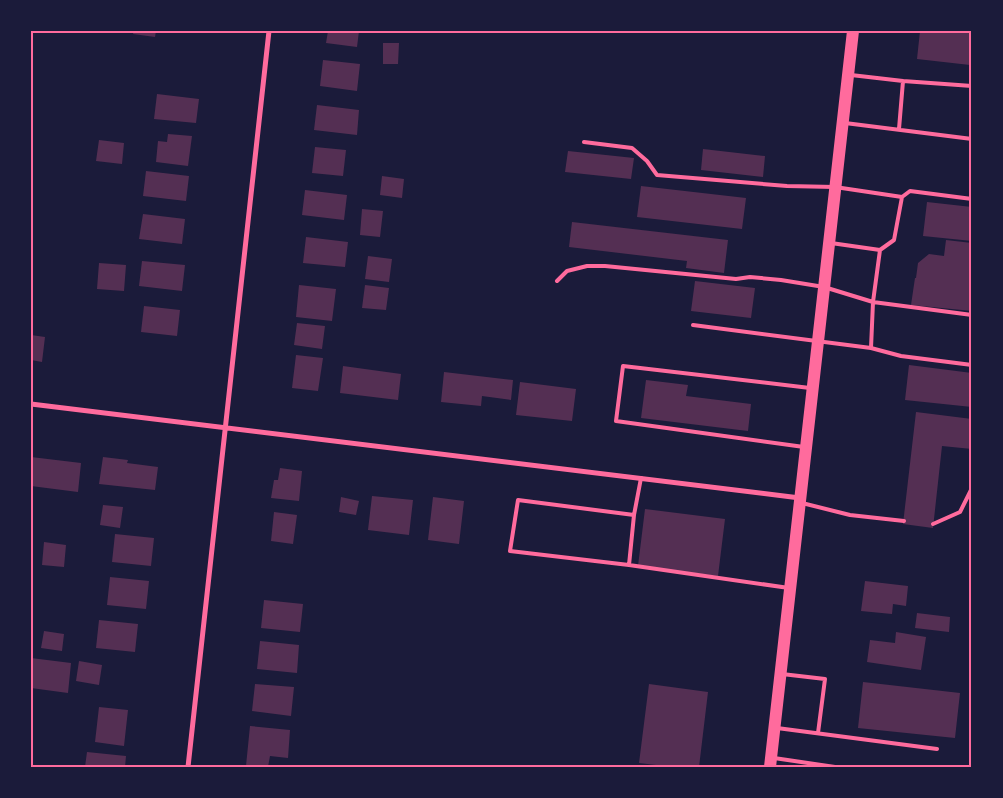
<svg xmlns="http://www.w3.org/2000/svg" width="1003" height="798" font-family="Figtree,sans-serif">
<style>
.building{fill:#542f53}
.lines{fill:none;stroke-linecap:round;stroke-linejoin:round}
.service{stroke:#ff6b9d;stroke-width:4}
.minor{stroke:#ff6b9d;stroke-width:5}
.primary{stroke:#ff6b9d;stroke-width:12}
.neatline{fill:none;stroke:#ff6b9d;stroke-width:2}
</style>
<rect width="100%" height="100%" fill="#1b1b3a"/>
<!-- building -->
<path class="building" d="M134 31H156L155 37 133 34Z
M328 31H359L357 47 326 43Z
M920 31H972V49L970 65 917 59Z
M383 43H399L398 64H383Z
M323 60 360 64 357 91 320 86Z
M157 94 199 99 196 123 154 119Z
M317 105 359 110 357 135 314 130Z
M168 134 192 136 188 166 156 162 158 141 167 142Z
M99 140 124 143 122 164 96 161Z
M315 147 346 150 343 176 312 173Z
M703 149 765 156 763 177 701 170Z
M568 151 634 158 631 179 565 172Z
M146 171 189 176 186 201 143 196Z
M382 176 404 179 402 198 380 195Z
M641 186 746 198 742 229 637 217Z
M305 190 347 195 344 220 302 215Z
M927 202 972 207V241L923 236Z
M362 209 383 211 380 237 360 235Z
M143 214 185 219 182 244 139 239Z
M572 222 728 240 724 273 686 268 687 261 569 247Z
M306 237 348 242 345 267 303 263Z
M946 240 972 243V311L911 305 915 278H916L918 263 929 254 944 256Z
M368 256 392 259 389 282 365 279Z
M142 261 185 265 182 291 139 286Z
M99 263 126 265 124 291 97 289Z
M695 281 755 288 751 318 691 311Z
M299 285 336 289 332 321 296 317Z
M365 285 389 288 386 310 362 308Z
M144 306 180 310 177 336 141 332Z
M297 323 325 326 322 349 294 345Z
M31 335 45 337 42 362 31 360Z
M296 355 323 358 318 391 292 388Z
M909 365 972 373V407L905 400Z
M343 366 401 374 398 400 340 393Z
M444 372 513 380 511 400 482 396 481 406 441 402Z
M646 380 688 385 686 396 751 404 748 431 641 418Z
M520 382 576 389 572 421 516 415Z
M916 412 972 419V449L942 446 933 528 903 524Z
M31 457 81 463 78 492 31 486Z
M103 457 128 460 127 463 158 467 155 490 99 484Z
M280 468 302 471 299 501 271 498 274 480H278Z
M372 496 413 500 409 535 368 530Z
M341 497 359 501 356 515 339 512Z
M433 497 464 501 459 544 428 540Z
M103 505 123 507 120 528 100 525Z
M645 509 725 519 718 576 638 566Z
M274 512 297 515 293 544 271 541Z
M115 534 154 538 151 566 112 562Z
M44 542 66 545 64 567 42 565Z
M110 577 149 581 146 609 107 605Z
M865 581 908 586 906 606 893 604 892 614 861 611Z
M264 600 303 604 300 632 261 628Z
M917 613 950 617 949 632 915 628Z
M99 620 138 624 135 652 96 648Z
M44 631 64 634 62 651 41 648Z
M896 632 926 637 921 670 867 662 870 640 895 643Z
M260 641 299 645 297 673 257 669Z
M31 658 71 663 68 693 31 688Z
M79 661 102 665 99 685 76 681Z
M863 682 960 693 955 738 858 728Z
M255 684 294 687 291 716 252 711Z
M649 684 708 692 699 767H673L639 763Z
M99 707 128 710 124 746 95 742Z
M250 726 290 730 288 758 270 756 268 767 246 766Z
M87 752 126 756 125 767H85Z"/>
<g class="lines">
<!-- service -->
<path class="service" d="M851 75 903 81
M845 123 972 139
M899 129 903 81 972 86
M584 142 632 148 647 161 657 175 787 186 835 187 902 197 894 240 880 250 873 302 871 348
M902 197 910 191 972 199
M831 243 880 250
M557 281 567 271 587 266H605L736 279 750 277 781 280 824 287 873 302 972 315
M693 325 871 348 901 356 972 365
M804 447 616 421 623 366 810 388
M641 478 634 515 518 500 510 551 629 565 789 588
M802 503 850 515 904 521
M933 524 960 512 972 488
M629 565 634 515
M782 674 825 679 818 733
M777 728 937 749
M774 758 835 767"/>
<!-- minor -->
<path class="minor" d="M31 404 800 498
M188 767 269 31"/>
<!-- primary -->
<path class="primary" d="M770 767 853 31"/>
</g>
<!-- border -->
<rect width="1003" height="798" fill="none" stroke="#1b1b3a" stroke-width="65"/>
<rect x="32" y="32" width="938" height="734" class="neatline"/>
</svg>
